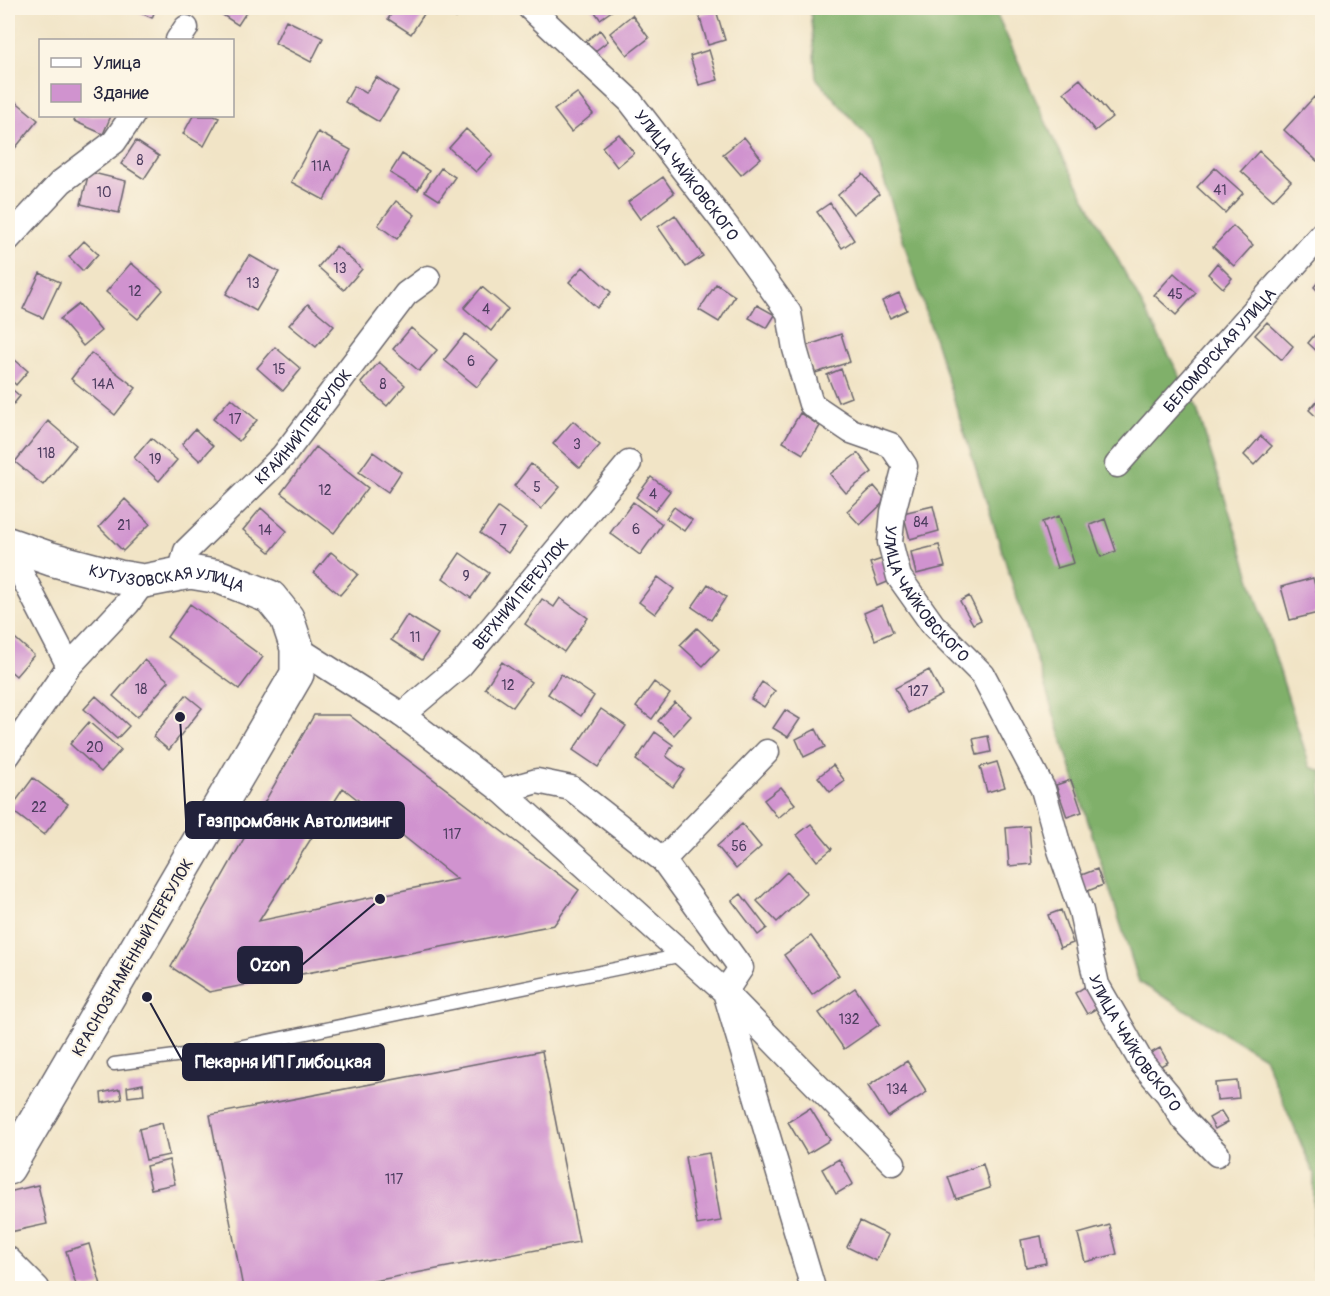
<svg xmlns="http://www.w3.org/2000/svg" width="1330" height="1296" font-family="Pangolin,sans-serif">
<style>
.forest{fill:#80b06b;stroke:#516953;stroke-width:1.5}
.building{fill:#d093cf;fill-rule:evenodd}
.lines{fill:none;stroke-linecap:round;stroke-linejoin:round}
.lane-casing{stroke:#6a666c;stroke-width:15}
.street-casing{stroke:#6a666c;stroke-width:27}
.secondary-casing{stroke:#6a666c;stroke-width:36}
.lane{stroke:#fff;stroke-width:12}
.street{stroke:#fff;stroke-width:24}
.secondary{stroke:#fff;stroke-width:33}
.labels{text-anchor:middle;stroke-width:4.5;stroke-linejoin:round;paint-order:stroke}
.number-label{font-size:14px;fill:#4e3e60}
.street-label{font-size:16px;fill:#22223b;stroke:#fcf5e5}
.leader{fill:none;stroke:#22223b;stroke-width:2}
.callout-dot{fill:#22223b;stroke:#fcf5e5;stroke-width:2}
.callout{fill:#22223b;stroke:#22223b;stroke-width:2}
.callout-label{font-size:18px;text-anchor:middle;font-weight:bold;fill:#fff}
</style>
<rect width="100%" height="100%" fill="#fcf5e5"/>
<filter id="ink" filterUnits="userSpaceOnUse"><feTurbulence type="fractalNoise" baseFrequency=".0167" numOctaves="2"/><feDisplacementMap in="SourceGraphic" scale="12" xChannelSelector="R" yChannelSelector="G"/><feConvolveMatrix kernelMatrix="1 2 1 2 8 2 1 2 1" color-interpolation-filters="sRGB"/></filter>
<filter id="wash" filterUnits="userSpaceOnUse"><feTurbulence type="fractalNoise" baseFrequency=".008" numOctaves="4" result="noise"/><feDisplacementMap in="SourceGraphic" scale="24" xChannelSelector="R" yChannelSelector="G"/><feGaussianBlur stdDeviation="1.35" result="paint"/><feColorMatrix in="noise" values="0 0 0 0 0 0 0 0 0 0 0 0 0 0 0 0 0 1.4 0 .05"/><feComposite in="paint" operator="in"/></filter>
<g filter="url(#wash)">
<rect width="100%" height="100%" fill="#f1e4c6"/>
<!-- forest -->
<path class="forest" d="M810 8H994L1054 140 1196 406 1310 767 1322 771V1281L1313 1268 1314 1174 1264 1057 1139 982 872 142 816 78Z"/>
<g id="blocks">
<!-- building -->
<path class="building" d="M130 8H156L152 18Z
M220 8H249L238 25 218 12Z
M395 8H428L411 34 388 19Z
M444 8H466L456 18Z
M592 8H616L600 19Z
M716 10 725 40 708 45 699 15Z
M632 15 649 38 627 55 610 33Z
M286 20 323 38 311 62 275 43Z
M600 30 608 41 594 52 586 41Z
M709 50 718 80 699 85 690 56Z
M376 77 398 91 379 122 345 102 354 86 366 93Z
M1080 79 1112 117 1095 131 1064 92Z
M577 93 593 114 571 132 554 110Z
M8 95 38 120 12 152 8 148Z
M1314 97 1322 105V154L1317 161 1284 130Z
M76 116H111L103 134 74 121Z
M193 116H214L219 118 204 146 183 134Z
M466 129 493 154 476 172 449 148Z
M318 132 351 150 324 200 291 182Z
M619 134 634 153 617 167 602 147Z
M744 137 761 158 741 175 723 154Z
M136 141 159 156 144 179 121 164Z
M1259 151 1291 181 1273 200 1241 171Z
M402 154 429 171 418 190 390 173Z
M441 168 455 177 439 200 425 191Z
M1215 168 1243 193 1225 213 1197 187Z
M89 172 126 181 119 213 81 204Z
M863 174 879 194 853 214 838 195Z
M663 177 674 193 640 219 628 202Z
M396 201 415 215 397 239 378 225Z
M830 203 854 240 842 248 817 212Z
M675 215 703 256 686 267 658 227Z
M1233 226 1253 245 1234 266 1213 247Z
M84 241 98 254 83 271 69 257Z
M336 246 362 269 344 290 318 267Z
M249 255 279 272 256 311 226 294Z
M131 263 163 290 138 319 106 292Z
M1217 263 1232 278 1223 288 1208 274Z
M583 267 611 292 597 308 569 282Z
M40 273 60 282 43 318 23 309Z
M1174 273 1196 293 1176 315 1154 295Z
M1322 277V295L1314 287Z
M716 284 735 296 719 322 699 310Z
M482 287 508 309 491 331 464 308Z
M899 293 907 310 890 318 882 301Z
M79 304 101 331 83 346 60 319Z
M308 304 334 326 316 347 289 325Z
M757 305 775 315 767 328 749 318Z
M1267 322 1293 346 1282 360 1255 335Z
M1322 326V356L1308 343Z
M411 328 437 350 419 371 393 349Z
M465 334 498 361 477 387 444 360Z
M841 334 850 362 815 373 806 346Z
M275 347 301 369 283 391 257 368Z
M91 353 136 388 115 415 71 379Z
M8 354 28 371 16 385 8 377Z
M379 362 405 385 387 406 361 383Z
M841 369 851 397 838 402 827 375Z
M8 386 20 396 8 411Z
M1322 395V422L1309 410Z
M231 398 257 420 239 441 213 419Z
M800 413 820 426 803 454 783 442Z
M48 421 76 445 43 485 15 462Z
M573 421 600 445 580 468 553 444Z
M195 429 213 446 200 461 182 444Z
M1261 436 1272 446 1254 465 1244 455Z
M151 438 177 460 159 481 134 458Z
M316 447 368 488 334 533 281 493Z
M373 452 401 472 388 492 359 472Z
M858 453 872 472 846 493 830 474Z
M531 464 560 487 541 509 514 486Z
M651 477 670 491 655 511 636 497Z
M874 486 886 500 860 525 847 511Z
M125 499 150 524 123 551 99 527Z
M633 502 662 524 640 555 610 533Z
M933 506 939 531 910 539 903 513Z
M674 507 692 520 684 531 666 518Z
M261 508 287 531 270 552 243 530Z
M498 508 526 528 508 553 480 533Z
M1059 516 1074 563 1057 568 1042 522Z
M1105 519 1116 551 1101 557 1090 525Z
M939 545 945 567 916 574 911 552Z
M331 552 358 574 340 595 314 573Z
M460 553 489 573 471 598 443 578Z
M882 559 890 581 878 586 870 563Z
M658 577 674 589 655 614 639 602Z
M1313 578 1322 612 1290 620 1281 587Z
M708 584 726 597 711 620 692 607Z
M969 596 981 620 973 624 960 601Z
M560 598 588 618 564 652 525 624 542 599 554 607Z
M190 604 263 657 239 689 167 637Z
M882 605 893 632 875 640 864 613Z
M407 615 438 634 422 660 391 640Z
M697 628 719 649 703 666 680 645Z
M8 632 34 655 16 676 8 669Z
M144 660 169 681 137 717 113 696Z
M502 662 531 682 513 707 485 688Z
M929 670 942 695 908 713 895 688Z
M561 674 594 696 581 716 548 694Z
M654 682 670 694 652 719 636 707Z
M762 682 775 691 764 707 751 699Z
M186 695 202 708 169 750 153 737Z
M96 696 129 726 117 739 84 709Z
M675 702 691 716 674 735 658 721Z
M601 709 626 726 598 767 573 750Z
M785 710 800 719 788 737 773 728Z
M314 715H349L579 890 554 925 209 992 171 967ZM343 788 457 879 259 921Z
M89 722 121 750 101 772 70 744Z
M816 729 825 747 804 757 796 739Z
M655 732 673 745 666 756 685 770 673 787 636 760Z
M988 736 991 752 977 755 973 739Z
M997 762 1005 787 987 792 980 767Z
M833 765 845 781 830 792 818 777Z
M33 778 68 804 44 835 10 809Z
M1071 780 1082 812 1067 817 1056 785Z
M781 787 795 804 778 818 764 800Z
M742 824 761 847 736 869 717 846Z
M811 824 832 849 817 861 797 835Z
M1029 826 1032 864 1009 866 1006 828Z
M1097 869 1103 885 1085 892 1079 876Z
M787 872 807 894 777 922 757 901Z
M741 894 767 928 758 935 732 901Z
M1061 910 1073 943 1060 948 1048 915Z
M811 936 839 975 812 995 784 955Z
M1086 986 1099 1007 1087 1014 1075 993Z
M855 988 880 1024 844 1049 819 1013Z
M1160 1048 1168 1062 1157 1068 1149 1054Z
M542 1051 579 1242 337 1288H243L210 1115Z
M907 1061 927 1092 888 1117 868 1086Z
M1237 1081 1239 1098 1217 1100 1215 1083Z
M143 1084 144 1095 128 1097 127 1087Z
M120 1089 122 1099 102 1103 101 1093Z
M810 1108 830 1140 807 1154 788 1122Z
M1221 1111 1228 1122 1215 1129 1209 1118Z
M162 1123 169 1155 146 1160 139 1129Z
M709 1153 721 1221 697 1225 685 1157Z
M839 1159 853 1184 836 1194 822 1169Z
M169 1160 175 1184 151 1189 146 1166Z
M983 1164 990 1188 956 1199 948 1177Z
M38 1185 47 1224 10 1232 8 1220V1192Z
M860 1221 888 1235 876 1261 847 1247Z
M1110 1225 1117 1254 1085 1262 1078 1234Z
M1041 1236 1046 1263 1026 1267 1021 1240Z
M89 1244 101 1285 89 1288H77L66 1251Z"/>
</g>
</g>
<g filter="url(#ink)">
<use href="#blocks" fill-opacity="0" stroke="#6a666c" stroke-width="1.5"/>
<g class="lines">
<defs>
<path id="lane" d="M114 1064 229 1049 683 955"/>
<g id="street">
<path id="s1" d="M530 8 630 101 728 228 789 313 795 349 811 404 851 431 891 445 905 466 893 512 890 542 899 577 933 625 983 675 1043 789 1060 850 1081 911 1097 985 1142 1063 1168 1094 1183 1119 1217 1154"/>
<path d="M178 40 186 28"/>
<path d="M8 239 61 182 114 142 132 116"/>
<path id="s2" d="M1117 465 1322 234"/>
<path d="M8 548 69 666"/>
<path id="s3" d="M180 574 186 551 283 456 406 294 428 278"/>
<path d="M297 648 402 715 502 791 725 992 813 1288"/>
<path id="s4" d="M402 715 460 666 629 463"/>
<path d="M8 755 69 666 128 603 144 581"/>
<path d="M502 791 537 781 571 788 663 860 741 968 725 992 893 1163"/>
<path d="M663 860 767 752"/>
<path d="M8 1259 37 1288"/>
</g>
<g id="secondary">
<path id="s5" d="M8 544 51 559 119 577 144 581 190 572 220 577 270 597 287 618 297 648V674L8 1168"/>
</g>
</defs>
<!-- lane casing -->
<use href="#lane" class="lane-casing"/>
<!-- street casing -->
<use href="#street" class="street-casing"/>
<!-- secondary casing -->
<use href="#secondary" class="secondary-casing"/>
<!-- lane -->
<use href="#lane" class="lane"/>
<!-- street -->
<use href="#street" class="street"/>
<!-- secondary -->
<use href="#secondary" class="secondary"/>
</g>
</g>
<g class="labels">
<!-- number labels -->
<g class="number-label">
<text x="140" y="165">8</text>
<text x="321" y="171">11А</text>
<text x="1220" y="195">41</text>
<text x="104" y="197">10</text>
<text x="340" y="273">13</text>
<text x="253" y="288">13</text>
<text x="135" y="296">12</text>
<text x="1175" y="299">45</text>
<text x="486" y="314">4</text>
<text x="471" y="366">6</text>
<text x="279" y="374">15</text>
<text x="103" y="389">14А</text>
<text x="383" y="389">8</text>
<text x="235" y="424">17</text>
<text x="577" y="449">3</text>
<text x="46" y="458">118</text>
<text x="155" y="464">19</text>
<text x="537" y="492">5</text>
<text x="325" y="495">12</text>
<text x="653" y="499">4</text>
<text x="921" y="527">84</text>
<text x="124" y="530">21</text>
<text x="636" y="534">6</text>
<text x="265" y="535">14</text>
<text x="503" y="535">7</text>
<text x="466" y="581">9</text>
<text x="415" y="642">11</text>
<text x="508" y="690">12</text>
<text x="141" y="694">18</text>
<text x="918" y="696">127</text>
<text x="95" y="752">20</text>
<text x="39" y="812">22</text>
<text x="452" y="839">117</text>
<text x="739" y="851">56</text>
<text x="849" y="1024">132</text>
<text x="897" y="1094">134</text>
<text x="394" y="1184">117</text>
</g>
<!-- street labels -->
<g class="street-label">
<text dy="6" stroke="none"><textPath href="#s1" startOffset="230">УЛИЦА ЧАЙКОВСКОГО</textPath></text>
<text dy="6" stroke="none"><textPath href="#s2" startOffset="154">БЕЛОМОРСКАЯ УЛИЦА</textPath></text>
<text dy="6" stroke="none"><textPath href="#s3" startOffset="195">КРАЙНИЙ ПЕРЕУЛОК</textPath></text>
<text dy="6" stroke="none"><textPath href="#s5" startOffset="165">КУТУЗОВСКАЯ УЛИЦА</textPath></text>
<text dy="6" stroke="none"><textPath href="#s1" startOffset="752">УЛИЦА ЧАЙКОВСКОГО</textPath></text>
<text dy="6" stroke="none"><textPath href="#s4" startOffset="170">ВЕРХНИЙ ПЕРЕУЛОК</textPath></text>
<text transform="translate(132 957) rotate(-60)" y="6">КРАСНОЗНАМЁННЫЙ ПЕРЕУЛОК</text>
<text dy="6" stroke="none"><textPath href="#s1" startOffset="1256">УЛИЦА ЧАЙКОВСКОГО</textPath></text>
</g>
</g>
<!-- callouts -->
<path class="leader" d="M180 717L186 820M380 899L302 965M147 997L183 1062"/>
<g class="callout-dot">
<circle cx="180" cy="717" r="6"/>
<circle cx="380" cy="899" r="6"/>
<circle cx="147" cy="997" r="6"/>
</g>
<g class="callout">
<rect x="186" y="802" width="218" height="36" rx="6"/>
<rect x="238" y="947" width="64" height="36" rx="6"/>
<rect x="183" y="1044" width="201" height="36" rx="6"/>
</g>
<g class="callout-label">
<text x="295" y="827">Газпромбанк Автолизинг</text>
<text x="270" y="971">Ozon</text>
<text x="283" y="1068">Пекарня ИП Глибоцкая</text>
</g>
<!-- margin -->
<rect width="1330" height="1296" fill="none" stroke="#fcf5e5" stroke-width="30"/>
<!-- legend -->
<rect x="39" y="39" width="195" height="78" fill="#fcf5e5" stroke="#a5a1a1" stroke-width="1.5"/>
<rect x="51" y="58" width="30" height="9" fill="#ffffff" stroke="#a5a1a1" stroke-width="1.5"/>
<text x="93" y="69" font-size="18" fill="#22223b">Улица</text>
<rect x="51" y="84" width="30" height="18" fill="#d093cf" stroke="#a5a1a1" stroke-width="1.5"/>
<text x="93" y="99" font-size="18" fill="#22223b">Здание</text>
</svg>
